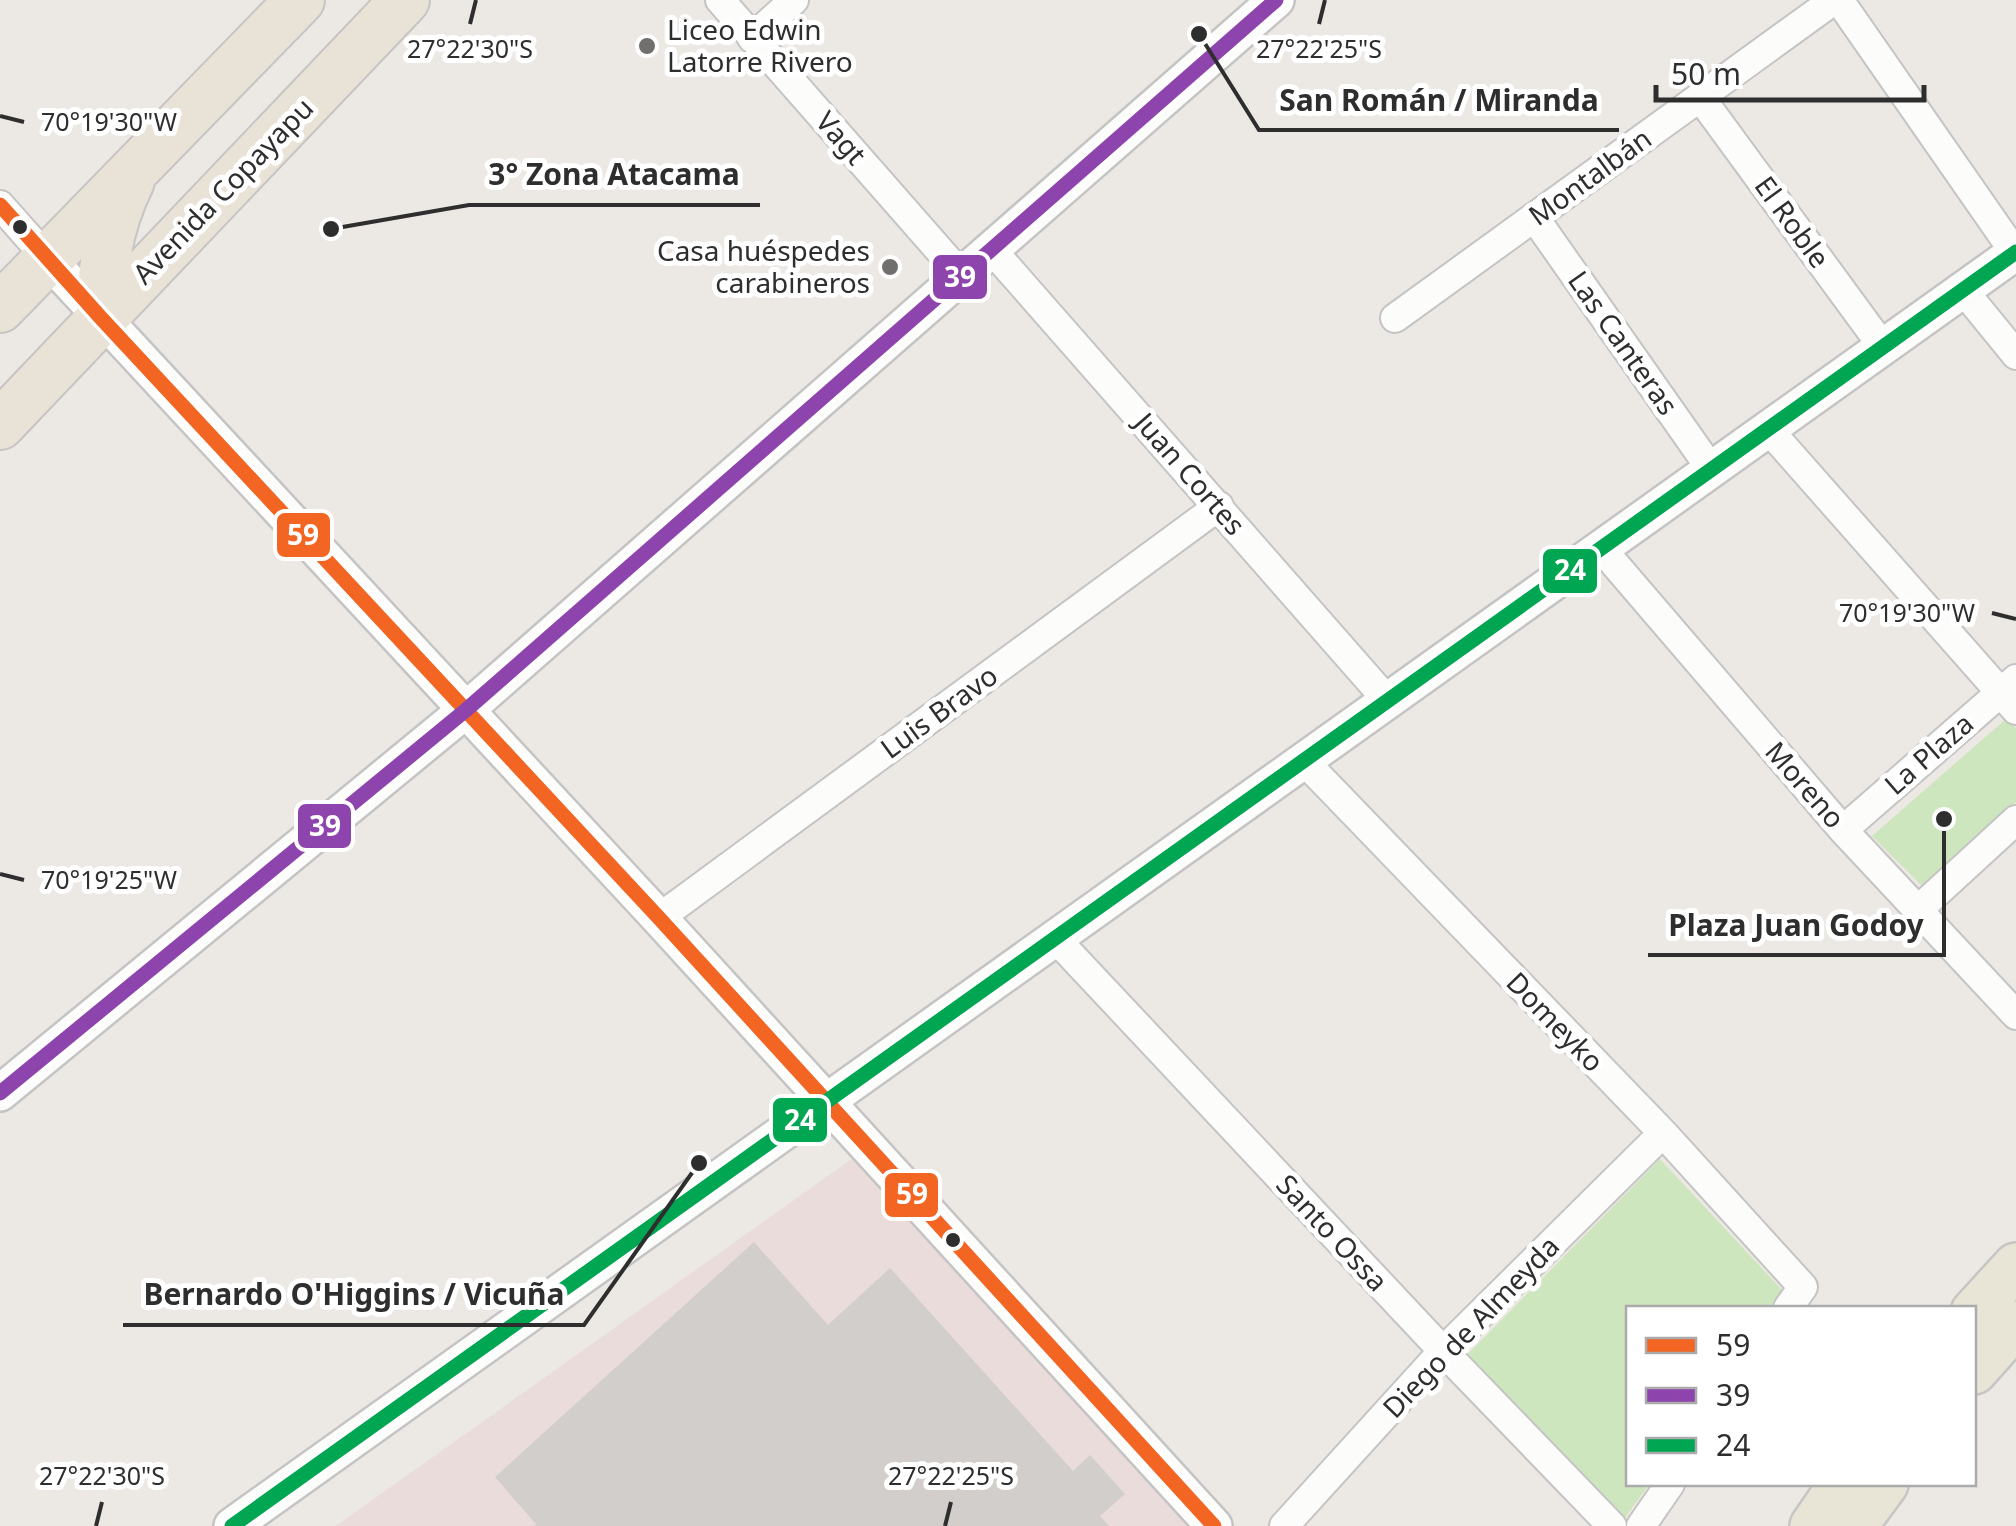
<svg xmlns="http://www.w3.org/2000/svg" width="2016" height="1526" font-family="'Noto Sans',sans-serif">
<style>
.medical{fill:#e9dcdb}
.green{fill:#cee6be}
.building{fill:#d1cecb}
.lines{fill:none;stroke-linecap:round;stroke-linejoin:round}
.minor-casing{stroke:#c5c4c5;stroke-width:32}
.tertiary-casing{stroke:#c5c4c5;stroke-width:40}
.primary-casing{stroke:#c6c5c4;stroke-width:50}
.trunk-casing{stroke:#c6c5c4;stroke-width:52}
.minor{stroke:#fcfcfb;stroke-width:28}
.tertiary{stroke:#fcfcfb;stroke-width:35}
.primary{stroke:#e8e4d6;stroke-width:45}
.trunk{stroke:#e9e2d6;stroke-width:48}
.bus-1-casing{stroke:#fff;stroke-width:22}
.bus-2-casing{stroke:#fff;stroke-width:22}
.bus-3-casing{stroke:#fff;stroke-width:22}
.bus-1{stroke:#f26522;stroke-width:15}
.bus-2{stroke:#8e44ad;stroke-width:15}
.bus-3{stroke:#00a651;stroke-width:15}
.ticks{fill:none;stroke:#2e2e2e;stroke-width:4}
.poi-dot{fill:#706f6e;stroke:#fff;stroke-width:4}
.bus-dot{fill:#2e2e2e;stroke:#fff;stroke-width:4}
.labels{text-anchor:middle;stroke-width:10;stroke-linejoin:round;paint-order:stroke}
.poi-label{font-size:28px;fill:#2e2e2e;stroke:#fff;text-anchor:start}
.street-label{font-size:28px;fill:#2e2e2e;stroke:#fff}
.ticks-label{font-size:25px;text-anchor:middle;fill:#2e2e2e;stroke:#fff;stroke-width:10;stroke-linejoin:round;paint-order:stroke}
.leader{fill:none;stroke:#2e2e2e;stroke-width:4}
.callout-dot{fill:#2e2e2e;stroke:#fff;stroke-width:4}
.callout-label{font-size:30px;text-anchor:middle;font-weight:bold;fill:#2e2e2e;stroke:#fff;stroke-width:10;stroke-linejoin:round;paint-order:stroke}
.line-badge{stroke:#fff;stroke-width:4}
.badge-label{font-size:28px;text-anchor:middle;font-weight:bold;fill:#fff}
</style>
<rect width="100%" height="100%" fill="#ece8e4"/>
<!-- medical -->
<path class="medical" d="M856 1156 1188 1526H336Z"/>
<!-- green -->
<path class="green" d="M2006 719 2016 728V802L1923 887 1872 836Z
M1660 1159 1782 1290 1769 1308H1628V1484H1649L1623 1521 1464 1358Z"/>
<!-- building -->
<path class="building" d="M754 1242 828 1325 890 1268 1073 1471 1090 1455 1125 1494 1100 1516 1109 1526H534L536 1524 495 1477Z"/>
<g class="lines">
<defs>
<path id="minor" d="M720 0 962 276
M1839 0 2015 253
M752 38 794 0
M1700 97 1883 347
M0 205 47 258
M1534 217 1711 469
M992 250 1387 700
M1963 290 2016 355
M1395 318 1834 0
M1768 429 2016 710
M1601 548 1843 830 2016 1015
M1303 760 1663 1133 1803 1287 1788 1308
M1843 830 2016 679
M1918 910 2016 820
M659 918 1219 506
M1054 937 1443 1351 1612 1526
M1284 1526 1443 1351 1663 1133
M1641 1526 1670 1484"/>
<path id="tertiary" d="M47 258 659 918 1214 1526
M0 1093 466 710 1276 0
M232 1526 2016 252"/>
<path id="primary" d="M1974 1312 2016 1266
M1974 1371 2016 1324
M1813 1526 1842 1484
M1854 1526 1885 1484"/>
<path id="trunk" d="M0 308 300 0
M101 318C101 270 108 225 130 181
M0 425 405 0"/>
</defs>
<!-- minor casing -->
<use href="#minor" class="minor-casing"/>
<!-- tertiary casing -->
<use href="#tertiary" class="tertiary-casing"/>
<!-- primary casing -->
<use href="#primary" class="primary-casing"/>
<!-- trunk casing -->
<use href="#trunk" class="trunk-casing"/>
<!-- minor -->
<use href="#minor" class="minor"/>
<!-- tertiary -->
<use href="#tertiary" class="tertiary"/>
<!-- primary -->
<use href="#primary" class="primary"/>
<!-- trunk -->
<use href="#trunk" class="trunk"/>
<defs>
<path id="bus-1" d="M0 205 101 318 659 918 1214 1526"/>
<path id="bus-2" d="M0 1093 466 710 1276 0"/>
<path id="bus-3" d="M232 1526 2016 252"/>
</defs>
<!-- bus-1 casing -->
<use href="#bus-1" class="bus-1-casing"/>
<!-- bus-2 casing -->
<use href="#bus-2" class="bus-2-casing"/>
<!-- bus-3 casing -->
<use href="#bus-3" class="bus-3-casing"/>
<!-- bus-1 -->
<use href="#bus-1" class="bus-1"/>
<!-- bus-2 -->
<use href="#bus-2" class="bus-2"/>
<!-- bus-3 -->
<use href="#bus-3" class="bus-3"/>
</g>
<!-- ticks -->
<path class="ticks" d="M470 24 476 0M1319 24 1325 0M0 116 24 122M1992 613 2016 619M0 874 24 880M96 1526 102 1502M945 1526 951 1502"/>
<!-- markers -->
<g class="poi-dot">
<circle cx="647" cy="46" r="10"/>
<circle cx="890" cy="267" r="10"/>
</g>
<g class="bus-dot">
<circle cx="20" cy="227" r="9"/>
<circle cx="953" cy="1240" r="9"/>
</g>
<g class="labels">
<!-- poi labels -->
<g class="poi-label">
<text x="667" y="40">Liceo Edwin<tspan x="667" dy="32">Latorre Rivero</tspan></text>
<text x="870" y="261" text-anchor="end">Casa huéspedes<tspan x="870" dy="32">carabineros</tspan></text>
</g>
<!-- street labels -->
<g class="street-label">
<text transform="translate(841 138) rotate(49)" y="10">Vagt</text>
<text transform="translate(1590 177) rotate(-36)" y="10">Montalbán</text>
<text transform="translate(223 191) rotate(-46)" y="10">Avenida Copayapu</text>
<text transform="translate(1792 222) rotate(54)" y="10">El Roble</text>
<text transform="translate(1623 343) rotate(55)" y="10">Las Canteras</text>
<text transform="translate(1190 474) rotate(49)" y="10">Juan Cortes</text>
<text transform="translate(939 712) rotate(-36)" y="10">Luis Bravo</text>
<text transform="translate(1929 754) rotate(-41)" y="10">La Plaza</text>
<text transform="translate(1805 785) rotate(49)" y="10">Moreno</text>
<text transform="translate(1555 1022) rotate(46)" y="10">Domeyko</text>
<text transform="translate(1332 1233) rotate(47)" y="10">Santo Ossa</text>
<text transform="translate(1471 1327) rotate(-46)" y="10">Diego de Almeyda</text>
</g>
</g>
<g class="ticks-label">
<text x="470" y="58">27°22'30"S</text>
<text x="1319" y="58">27°22'25"S</text>
<text x="109" y="131">70°19'30"W</text>
<text x="1907" y="622">70°19'30"W</text>
<text x="109" y="889">70°19'25"W</text>
<text x="102" y="1485">27°22'30"S</text>
<text x="951" y="1485">27°22'25"S</text>
</g>
<!-- callouts -->
<path class="leader" d="M1199 34L1259 130H1619M331 229L469 205H760M1944 819L1944 955H1648M699 1163L584 1325H123"/>
<g class="callout-dot">
<circle cx="1199" cy="34" r="10"/>
<circle cx="331" cy="229" r="10"/>
<circle cx="1944" cy="819" r="10"/>
<circle cx="699" cy="1163" r="10"/>
</g>
<g class="callout-label">
<text x="1439" y="111">San Román / Miranda</text>
<text x="614" y="185">3° Zona Atacama</text>
<text x="1796" y="936">Plaza Juan Godoy</text>
<text x="354" y="1305">Bernardo O'Higgins / Vicuña</text>
</g>
<g class="line-badge">
<rect x="931" y="253" width="58" height="48" rx="10" fill="#8e44ad"/>
<rect x="275" y="511" width="57" height="48" rx="10" fill="#f26522"/>
<rect x="1541" y="547" width="58" height="48" rx="10" fill="#00a651"/>
<rect x="296" y="802" width="57" height="48" rx="10" fill="#8e44ad"/>
<rect x="771" y="1096" width="58" height="48" rx="10" fill="#00a651"/>
<rect x="883" y="1171" width="57" height="48" rx="10" fill="#f26522"/>
</g>
<g class="badge-label">
<text x="960" y="287">39</text>
<text x="303" y="545">59</text>
<text x="1570" y="580">24</text>
<text x="325" y="836">39</text>
<text x="800" y="1130">24</text>
<text x="912" y="1204">59</text>
</g>
<!-- legend -->
<rect x="1626" y="1306" width="350" height="180" fill="#ffffff" stroke="#ababab" stroke-width="2.5"/>
<rect x="1646" y="1338" width="50" height="15" fill="#f26522" stroke="#ababab" stroke-width="2.5"/>
<text x="1716" y="1356" font-size="30" fill="#2e2e2e">59</text>
<rect x="1646" y="1388" width="50" height="15" fill="#8e44ad" stroke="#ababab" stroke-width="2.5"/>
<text x="1716" y="1406" font-size="30" fill="#2e2e2e">39</text>
<rect x="1646" y="1438" width="50" height="15" fill="#00a651" stroke="#ababab" stroke-width="2.5"/>
<text x="1716" y="1456" font-size="30" fill="#2e2e2e">24</text>
<!-- scale -->
<path d="M1656 85v15h268v-15" fill="none" stroke="#2e2e2e" stroke-width="5"/>
<text x="1671" y="85" font-size="30" fill="#2e2e2e" stroke="#ffffff" stroke-width="8" paint-order="stroke">50 m</text>
</svg>
